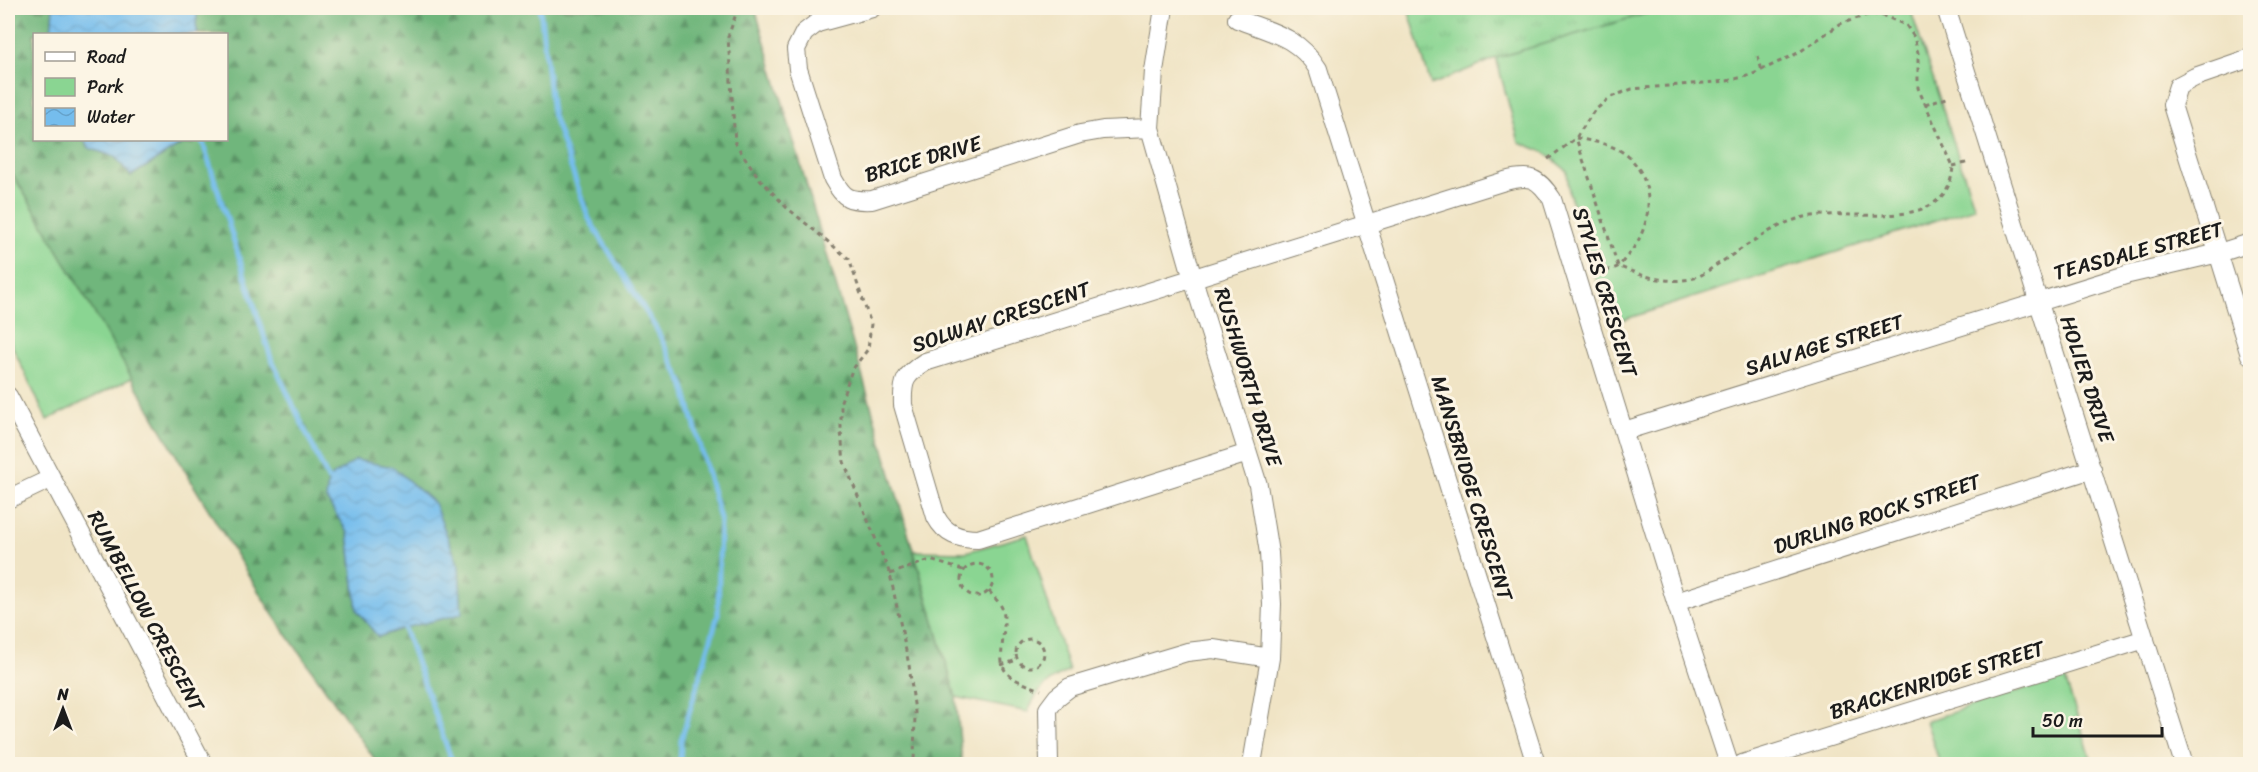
<svg xmlns="http://www.w3.org/2000/svg" width="2258" height="772" font-family="Sriracha,sans-serif">
<style>
.grass{fill:url(#grass-tufts);stroke:#537857;stroke-width:1.5}
.forest{fill:url(#forest-firs);stroke:#46694c;stroke-width:1.5;fill-rule:evenodd}
.park{fill:#8ad592;stroke:#537857;stroke-width:1.5}
.water{fill:url(#water-waves);stroke:#486c84;stroke-width:1.5}
.lines{fill:none;stroke-linecap:round;stroke-linejoin:round}
.stream{stroke:#75bded;stroke-width:5}
.minor-casing{stroke:#868070;stroke-width:20}
.path{stroke:#868070;stroke-width:3;stroke-dasharray:4.5 4.5;stroke-linecap:butt}
.minor{stroke:#fff;stroke-width:18}
.labels{text-anchor:middle;stroke-width:6;stroke-linejoin:round;paint-order:stroke}
.street-label{font-size:21px;fill:#1c1c1c;stroke:#fcf5e5}
</style>
<defs>
<pattern id="grass-tufts" width="24" height="20" patternUnits="userSpaceOnUse" patternTransform="scale(1.5)"><rect width="24" height="20" fill="#8ad592"/><path d="M3 7l-1-3M5 7V3M7 7l1-3M15 17l-1-3M17 17v-4M19 17l1-3" fill="none" stroke="#76b67d"/></pattern>
<pattern id="forest-firs" width="22" height="20" patternUnits="userSpaceOnUse" patternTransform="scale(1.5)"><rect width="22" height="20" fill="#6fb67c"/><path d="M5 1l3.5 6h-7zM16 11l3.5 6h-7z" fill="#5a9365"/></pattern>
<pattern id="water-waves" width="16" height="10" patternUnits="userSpaceOnUse" patternTransform="scale(1.5)"><rect width="16" height="10" fill="#75bded"/><path d="M0 5q4-4 8 0t8 0" fill="none" stroke="#65a2cb"/></pattern>
</defs>
<rect width="100%" height="100%" fill="#fcf5e5"/>
<filter id="ink" filterUnits="userSpaceOnUse"><feTurbulence type="fractalNoise" baseFrequency=".0167" numOctaves="2"/><feDisplacementMap in="SourceGraphic" scale="12" xChannelSelector="R" yChannelSelector="G"/><feConvolveMatrix kernelMatrix="1 2 1 2 8 2 1 2 1" color-interpolation-filters="sRGB"/></filter>
<filter id="wash" filterUnits="userSpaceOnUse"><feTurbulence type="fractalNoise" baseFrequency=".008" numOctaves="4" result="noise"/><feDisplacementMap in="SourceGraphic" scale="24" xChannelSelector="R" yChannelSelector="G"/><feGaussianBlur stdDeviation="1.35" result="paint"/><feColorMatrix in="noise" values="0 0 0 0 0 0 0 0 0 0 0 0 0 0 0 0 0 1.4 0 .05"/><feComposite in="paint" operator="in"/></filter>
<g filter="url(#wash)">
<rect width="100%" height="100%" fill="#f0e4c5"/>
<!-- grass -->
<path class="grass" d="M1408 8H1665L1496 58 1431 85Z"/>
<!-- forest -->
<path class="forest" d="M8 8H53L51 34H34V140H84L89 148 115 157 131 176 188 140H226V34H198L196 25 198 8H755L956 697 962 764H378L273 615 194 486 38 216 8 167ZM348 533 404 628 378 637 357 610Z"/>
<!-- park -->
<path class="park" d="M1665 8H1910L1975 208 1610 324 1569 192 1567 171 1544 152 1519 142 1496 58Z
M8 167 38 216 132 378 47 420 8 337Z
M1027 535 1069 671C1047 681 1037 689 1028 712L956 697 914 551 966 552Z
M2064 676 2093 764H1940L1926 721Z"/>
<!-- water -->
<path class="water" d="M53 8H198L196 25 198 34H51Z
M84 140H188L131 176 115 157 89 148Z
M356 460 393 467 434 503 459 566 462 614 404 628 378 637 357 610 348 533 326 499 328 479Z"/>
<g class="lines">
<!-- stream -->
<path class="stream" d="M540 8 552 113 589 219 657 330 684 386 720 519 718 615 681 740 680 764
M202 140 271 358 328 479
M404 628 453 764"/>
</g>
</g>
<g filter="url(#ink)">
<g class="lines">
<defs>
<path id="minor" d="M872 8 817 23 804 33 796 49 798 69 833 179C844 199 849 201 872 200L1080 134 1103 130 1150 128
M1164 8 1154 71 1150 128 1193 279 1258 485 1269 553 1272 604 1270 658 1252 764
M1946 8 2184 764
M1237 19C1270 32 1298 36 1318 69L1536 764
M2250 58 2195 77 2178 86 2172 105 2250 355
M8 396 203 764
M1624 431 2129 274 2219 253 2250 243
M1248 453 978 539C959 539 945 534 936 517L903 405C902 380 905 375 925 362L1505 181C1531 174 1538 178 1552 199L1676 602 1729 764
M8 499 50 479
M1676 602 2092 469
M1049 764 1048 709 1057 697 1070 687 1187 652 1213 649 1270 658
M1742 764 2145 639"/>
</defs>
<!-- minor casing -->
<use href="#minor" class="minor-casing"/>
<!-- path -->
<path class="path" d="M738 8 728 37 735 143 759 178 786 207 849 259 871 324 868 349 852 370 841 401V432L844 462 890 574 909 665 915 712 914 764
M1758 56 1762 71
M1925 104 1950 96
M1576 138C1595 142 1614 144 1629 157 1657 184 1652 228 1628 255 1625 258 1622 263 1619 266 1613 270 1603 271 1596 273
M1548 159 1576 138 1594 111 1611 97 1632 89 1727 81 1751 75 1798 53 1840 24 1870 14 1884 16 1906 25 1914 37 1918 53V88L1953 166C1948 240 1845 204 1797 219 1769 228 1742 249 1718 264 1710 269 1702 276 1694 278 1669 285 1641 276 1618 266L1576 138
M1953 166 1970 162
M961 580a16 16 0 1 1 32 0a16 16 0 1 1-32 0Z
M890 574 930 560 963 570
M989 591C993 596 998 601 1001 606 1005 613 1004 621 1004 629 999 672 998 674 1041 690
M1016 653a14 14 0 1 1 28 0a14 14 0 1 1-28 0Z
M1001 665 1017 660"/>
<!-- minor -->
<use href="#minor" class="minor"/>
</g>
</g>
<g class="labels">
<!-- street labels -->
<g class="street-label">
<text transform="translate(923 159) rotate(-16)" y="7">BRICE DRIVE</text>
<text transform="translate(2138 251) rotate(-15)" y="7">TEASDALE STREET</text>
<text transform="translate(1605 292) rotate(73)" y="7">STYLES CRESCENT</text>
<text transform="translate(1001 317) rotate(-18)" y="7">SOLWAY CRESCENT</text>
<text transform="translate(1824 345) rotate(-17)" y="7">SALVAGE STREET</text>
<text transform="translate(1248 377) rotate(73)" y="7">RUSHWORTH DRIVE</text>
<text transform="translate(2087 379) rotate(72)" y="7">HOLIER DRIVE</text>
<text transform="translate(1472 488) rotate(73)" y="7">MANSBRIDGE CRESCENT</text>
<text transform="translate(1877 514) rotate(-18)" y="7">DURLING ROCK STREET</text>
<text transform="translate(146 611) rotate(62)" y="7">RUMBELLOW CRESCENT</text>
<text transform="translate(1937 680) rotate(-17)" y="7">BRACKENRIDGE STREET</text>
</g>
</g>
<!-- margin -->
<rect width="2258" height="772" fill="none" stroke="#fcf5e5" stroke-width="30"/>
<!-- legend -->
<rect x="33" y="33" width="195" height="108" fill="#fcf5e5" stroke="#a29e95" stroke-width="1.5"/>
<rect x="45" y="52" width="30" height="9" fill="#ffffff" stroke="#a29e95" stroke-width="1.5"/>
<text x="87" y="63" font-size="18" fill="#1c1c1c">Road</text>
<rect x="45" y="78" width="30" height="18" fill="#8ad592" stroke="#a29e95" stroke-width="1.5"/>
<text x="87" y="93" font-size="18" fill="#1c1c1c">Park</text>
<rect x="45" y="108" width="30" height="18" fill="url(#water-waves)" stroke="#a29e95" stroke-width="1.5"/>
<text x="87" y="123" font-size="18" fill="#1c1c1c">Water</text>
<!-- north arrow -->
<g transform="translate(63 709)" stroke="#fcf5e5" stroke-width="4.5" paint-order="stroke">
<path d="M0-4.5L10 22L0 15L-10 22Z" fill="#1c1c1c"/>
<text y="-9" font-size="16" font-weight="bold" text-anchor="middle" fill="#1c1c1c">N</text>
</g>
<!-- scale -->
<path d="M2033 727v9h129v-9" fill="none" stroke="#1c1c1c" stroke-width="3"/>
<text x="2042" y="727" font-size="18" fill="#1c1c1c" stroke="#fcf5e5" stroke-width="4.5" paint-order="stroke">50 m</text>
</svg>
